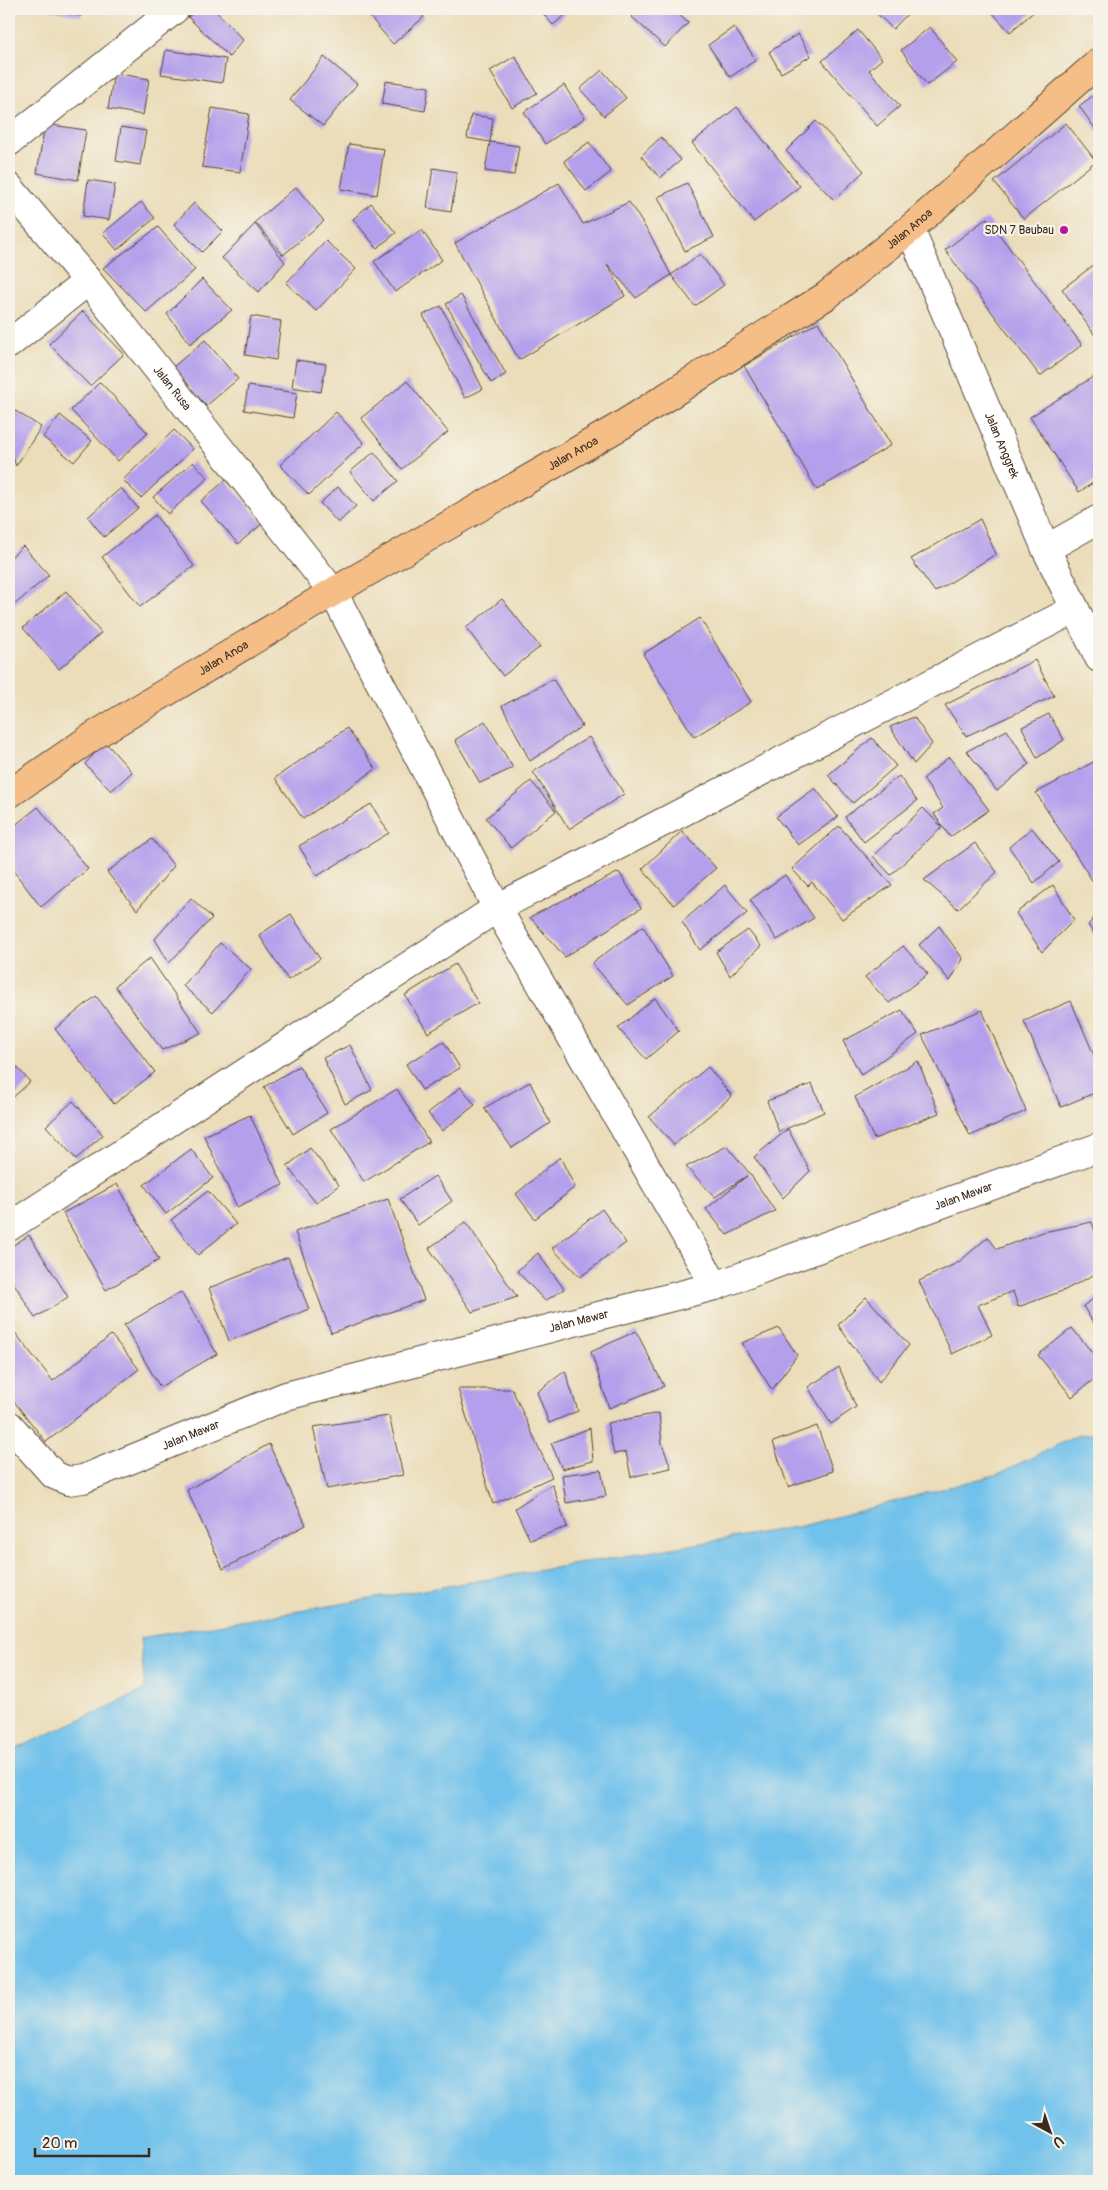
<svg xmlns="http://www.w3.org/2000/svg" width="1108" height="2190" font-family="Pangolin,sans-serif">
<style>
.water{fill:#6fc1eb;stroke:#557684}
.building{fill:#b39feb}
.lines{fill:none;stroke-linecap:round;stroke-linejoin:round}
.minor-casing{stroke:#554535;stroke-width:30}
.trunk-casing{stroke:#554535;stroke-width:30}
.minor{stroke:#fff;stroke-width:28}
.trunk{stroke:#f6be87;stroke-width:28}
.poi-dot{fill:#b5179e;stroke:#f7f3e8;stroke-width:2}
.labels{text-anchor:middle;stroke-width:4.5;stroke-linejoin:round;paint-order:stroke}
.street-label{font-size:12px;fill:#3b2a1e;stroke:#f7f3e8}
.poi-label{font-size:12px;fill:#3b2a1e;stroke:#f7f3e8;text-anchor:end}
</style>
<rect width="100%" height="100%" fill="#f7f3e8"/>
<filter id="ink" filterUnits="userSpaceOnUse"><feTurbulence type="fractalNoise" baseFrequency=".02" numOctaves="2"/><feDisplacementMap in="SourceGraphic" scale="10" xChannelSelector="R" yChannelSelector="G"/><feConvolveMatrix kernelMatrix="1 2 1 2 8 2 1 2 1" color-interpolation-filters="sRGB"/></filter>
<filter id="wash" filterUnits="userSpaceOnUse"><feTurbulence type="fractalNoise" baseFrequency=".0096" numOctaves="4" result="noise"/><feDisplacementMap in="SourceGraphic" scale="20" xChannelSelector="R" yChannelSelector="G"/><feGaussianBlur stdDeviation="1.12" result="paint"/><feColorMatrix in="noise" values="0 0 0 0 0 0 0 0 0 0 0 0 0 0 0 0 0 1.4 0 .05"/><feComposite in="paint" operator="in"/></filter>
<g filter="url(#wash)">
<rect width="100%" height="100%" fill="#ebddb9"/>
<!-- water -->
<path class="water" d="M1099 1432V2181H9V1752L145 1690 140 1638 802 1526 998 1474 1076 1436Z"/>
<g id="blocks">
<!-- building -->
<path class="building" d="M44 9H82L81 16Z
M198 9H214L243 40 229 57 188 17Z
M363 9H417L424 17 393 44Z
M539 9H572L553 25Z
M640 9H673L688 23 665 47 632 17Z
M872 9H912L893 29Z
M989 9H1037L1010 32Z
M734 27 756 60 730 77 708 45Z
M930 27 957 62 927 85 901 50Z
M858 30 882 59 869 70 900 106 877 126 822 61Z
M798 34 811 56 781 73 769 52Z
M166 50 226 59 222 83 161 74Z
M515 56 537 93 512 108 490 71Z
M324 57 357 84 323 126 290 100Z
M602 70 626 98 604 116 580 89Z
M114 73 149 79 143 115 108 109Z
M386 81 429 87 425 111 382 104Z
M564 85 585 118 545 144 524 112Z
M1099 91V134L1079 106Z
M737 107 800 186 754 222 692 143Z
M212 108 249 114 240 172 202 167Z
M471 115 493 118 490 142 467 138Z
M816 121 864 171 834 200 786 151Z
M1066 123 1096 161 1024 219 994 182Z
M45 124 86 130 78 180 37 173Z
M121 127 146 131 140 165 116 161Z
M661 137 681 160 660 178 641 156Z
M490 142 519 146 514 175 485 171Z
M589 142 611 172 586 191 564 161Z
M349 144 384 149 377 195 341 189Z
M433 168 457 172 451 212 427 208Z
M88 180 115 184 109 220 83 216Z
M559 183 583 224 629 202 652 238 671 275 636 298 607 264 625 296 519 360 455 243Z
M687 183 714 237 685 251 658 197Z
M296 187 324 221 283 255 255 222Z
M141 202 155 218 117 250 103 233Z
M194 203 223 231 202 252 174 224Z
M371 203 396 233 377 248 353 219Z
M987 218 1082 345 1040 376 945 250Z
M255 224 285 262 259 292 222 258Z
M158 227 195 270 146 312 103 268Z
M422 230 442 260 395 292 374 261Z
M326 241 356 269 316 311 286 283Z
M700 254 724 285 695 306 671 275Z
M1099 261V341L1062 289Z
M202 279 232 310 190 344 167 314Z
M9 282H13L10 304H9Z
M461 295 506 374 491 383 446 304Z
M441 306 483 389 465 398 423 315Z
M83 311 124 354 90 386 49 344Z
M251 316 281 321 276 360 245 355Z
M818 322 891 445 817 490 744 366Z
M205 340 238 379 206 406 173 367Z
M296 360 326 364 321 392 292 387Z
M1099 373V479L1079 492 1030 417Z
M407 381 448 432 402 469 361 418Z
M100 382 148 433 118 461 71 410Z
M248 386 297 393 293 418 244 410Z
M9 407 41 427 16 466 9 446Z
M336 412 364 443 309 495 280 465Z
M60 415 92 441 74 462 43 437Z
M174 430 193 449 141 498 123 480Z
M374 452 398 481 374 501 350 472Z
M193 462 208 478 168 514 153 497Z
M226 480 263 523 238 544 201 501Z
M338 487 356 506 338 523 320 503Z
M121 488 138 508 104 537 88 517Z
M155 515 194 566 140 607 102 557Z
M980 519 996 554 935 592 911 559Z
M23 546 49 575 12 607 9 603V559Z
M66 591 101 633 59 669 23 628Z
M502 599 540 647 503 676 466 628Z
M700 618 751 702 694 737 643 654Z
M1035 660 1054 696 966 736 945 705Z
M553 679 582 726 530 761 502 706Z
M1049 714 1064 740 1037 758 1022 727Z
M914 717 932 744 914 764 890 727Z
M485 721 513 768 480 783 455 740Z
M347 728 376 769 303 819 275 778Z
M1007 730 1029 764 997 791 967 751Z
M589 737 624 794 569 829 533 772Z
M872 738 896 766 853 803 828 775Z
M105 742 132 772 111 791 85 764Z
M949 757 989 810 950 837 934 814 943 808 923 779Z
M1099 759V891L1036 793Z
M899 776 917 801 864 842 845 817Z
M531 781 556 811 511 848 486 818Z
M815 788 838 817 798 845 776 817Z
M371 804 389 833 317 876 299 846Z
M38 807 88 869 41 907 9 865V830Z
M923 808 942 827 891 875 873 856Z
M839 826 892 885 842 919 812 882 808 886 792 869Z
M1032 828 1059 862 1034 883 1009 847Z
M682 831 716 868 674 905 642 869Z
M152 839 174 866 137 910 107 872Z
M975 843 997 872 958 909 924 880Z
M619 872 641 908 565 957 530 917Z
M785 875 814 918 777 940 750 900Z
M725 885 747 913 700 950 682 922Z
M1053 885 1074 920 1042 952 1016 913Z
M191 898 212 918 169 963 155 939Z
M1099 912V941L1088 925Z
M291 914 320 959 288 980 259 935Z
M643 926 673 976 628 1005 592 963Z
M939 926 963 959 950 981 919 945Z
M748 930 761 946 730 976 716 952Z
M220 943 251 969 213 1012 183 986Z
M903 946 928 974 889 1003 865 977Z
M150 958 201 1033 162 1050 115 986Z
M455 964 478 1003 428 1033 405 995Z
M96 996 155 1072 114 1104 55 1029Z
M655 998 679 1031 646 1059 618 1028Z
M1071 1001 1099 1067V1091L1061 1107 1024 1021Z
M902 1010 918 1034 861 1075 843 1041Z
M982 1010 1026 1111 970 1136 922 1035Z
M444 1042 460 1068 422 1090 406 1064Z
M350 1045 372 1090 345 1104 323 1058Z
M9 1058 30 1082 9 1101Z
M918 1061 939 1113 874 1139 855 1097Z
M299 1066 327 1113 293 1134 264 1087Z
M708 1067 732 1096 674 1145 649 1117Z
M530 1082 550 1123 512 1148 484 1108Z
M812 1084 824 1112 779 1132 767 1101Z
M461 1087 475 1105 442 1131 428 1113Z
M397 1089 429 1142 364 1182 331 1129Z
M73 1101 103 1135 76 1159 46 1126Z
M250 1115 283 1185 237 1207 204 1136Z
M788 1129 810 1171 783 1198 754 1157Z
M727 1146 750 1174 775 1211 727 1235 706 1209 748 1175 715 1197 686 1167Z
M310 1148 339 1185 316 1203 287 1166Z
M191 1149 213 1178 166 1214 144 1185Z
M560 1157 575 1187 535 1219 516 1194Z
M435 1176 452 1201 418 1225 400 1199Z
M117 1184 159 1260 106 1290 63 1213Z
M208 1191 236 1224 198 1255 171 1220Z
M388 1199 424 1300 331 1333 295 1232Z
M602 1209 626 1243 580 1277 552 1248Z
M466 1222 517 1297 472 1312 429 1248Z
M1092 1222 1099 1244V1272L1065 1290 1018 1307 1013 1291 978 1305 992 1335 952 1354 919 1281 959 1262 988 1237 997 1249 1043 1232Z
M29 1235 68 1297 35 1318 9 1275V1248Z
M538 1253 564 1289 545 1301 517 1271Z
M288 1257 309 1309 229 1341 209 1288Z
M181 1292 217 1354 160 1387 124 1325Z
M1099 1295V1332L1083 1306Z
M866 1297 909 1345 879 1382 838 1325Z
M9 1325 53 1381 111 1335 139 1369 46 1442 9 1395Z
M779 1328 797 1355 772 1390 742 1343Z
M1072 1328 1099 1361V1375L1072 1397 1038 1355Z
M636 1331 664 1386 609 1408 591 1352Z
M839 1367 856 1407 831 1424 808 1387Z
M565 1371 578 1411 549 1423 537 1392Z
M458 1389H512L552 1477 493 1504Z
M659 1413 662 1444 671 1468 631 1477 626 1452 614 1454 607 1423Z
M389 1416 403 1475 327 1489 313 1427Z
M817 1426 833 1471 788 1487 773 1442Z
M590 1428 593 1461 562 1469 551 1443Z
M269 1444 306 1525 223 1569 187 1490Z
M601 1470 606 1496 566 1503 562 1475Z
M552 1484 567 1527 530 1540 515 1508Z"/>
</g>
</g>
<g filter="url(#ink)">
<use href="#blocks" fill-opacity="0" stroke="#554535" stroke-width="1"/>
<g class="lines">
<defs>
<g id="minor">
<path d="M9 142 175 9"/>
<path id="s1" d="M9 187 88 281 333 592 497 908 715 1286"/>
<path id="s2" d="M910 229 1046 549 1099 658"/>
<path d="M9 344 88 281"/>
<path d="M1046 549 1099 519"/>
<path d="M9 1227 497 908 1075 609"/>
<path id="s3" d="M9 1425 54 1475 68 1481 83 1479 286 1396 715 1286 1099 1147"/>
</g>
<g id="trunk">
<path id="s4" d="M9 794 95 735 333 592 622 425 826 296 910 229 1099 62"/>
</g>
</defs>
<!-- minor casing -->
<use href="#minor" class="minor-casing"/>
<!-- trunk casing -->
<use href="#trunk" class="trunk-casing"/>
<!-- minor -->
<use href="#minor" class="minor"/>
<!-- trunk -->
<use href="#trunk" class="trunk"/>
</g>
</g>
<!-- markers -->
<circle class="poi-dot" cx="1064" cy="230" r="5"/>
<g class="labels">
<!-- street labels -->
<g class="street-label">
<text dy="4" stroke="none"><textPath href="#s4" startOffset="1064">Jalan Anoa</textPath></text>
<text dy="4" stroke="none"><textPath href="#s1" startOffset="259">Jalan Rusa</textPath></text>
<text dy="4" stroke="none"><textPath href="#s2" startOffset="235">Jalan Anggrek</textPath></text>
<text dy="4" stroke="none"><textPath href="#s4" startOffset="659">Jalan Anoa</textPath></text>
<text dy="4" stroke="none"><textPath href="#s4" startOffset="254">Jalan Anoa</textPath></text>
<text dy="4" stroke="none"><textPath href="#s3" startOffset="1024">Jalan Mawar</textPath></text>
<text dy="4" stroke="none"><textPath href="#s3" startOffset="619">Jalan Mawar</textPath></text>
<text dy="4" stroke="none"><textPath href="#s3" startOffset="214">Jalan Mawar</textPath></text>
</g>
<!-- poi labels -->
<g class="poi-label">
<text x="1054" y="234">SDN 7 Baubau</text>
</g>
</g>
<!-- margin -->
<rect width="1108" height="2190" fill="none" stroke="#f7f3e8" stroke-width="30"/>
<!-- north arrow -->
<g transform="translate(1050 2132) rotate(140)" stroke="#f7f3e8" stroke-width="4" paint-order="stroke">
<path d="M0-4L9 19L0 12L-9 19Z" fill="#3b2a1e"/>
<text y="-8" font-size="14" font-weight="bold" text-anchor="middle" fill="#3b2a1e">U</text>
</g>
<!-- scale -->
<path d="M35 2148v8h114v-8" fill="none" stroke="#3b2a1e" stroke-width="2.5"/>
<text x="42" y="2148" font-size="15" fill="#3b2a1e" stroke="#f7f3e8" stroke-width="4" paint-order="stroke">20 m</text>
</svg>
